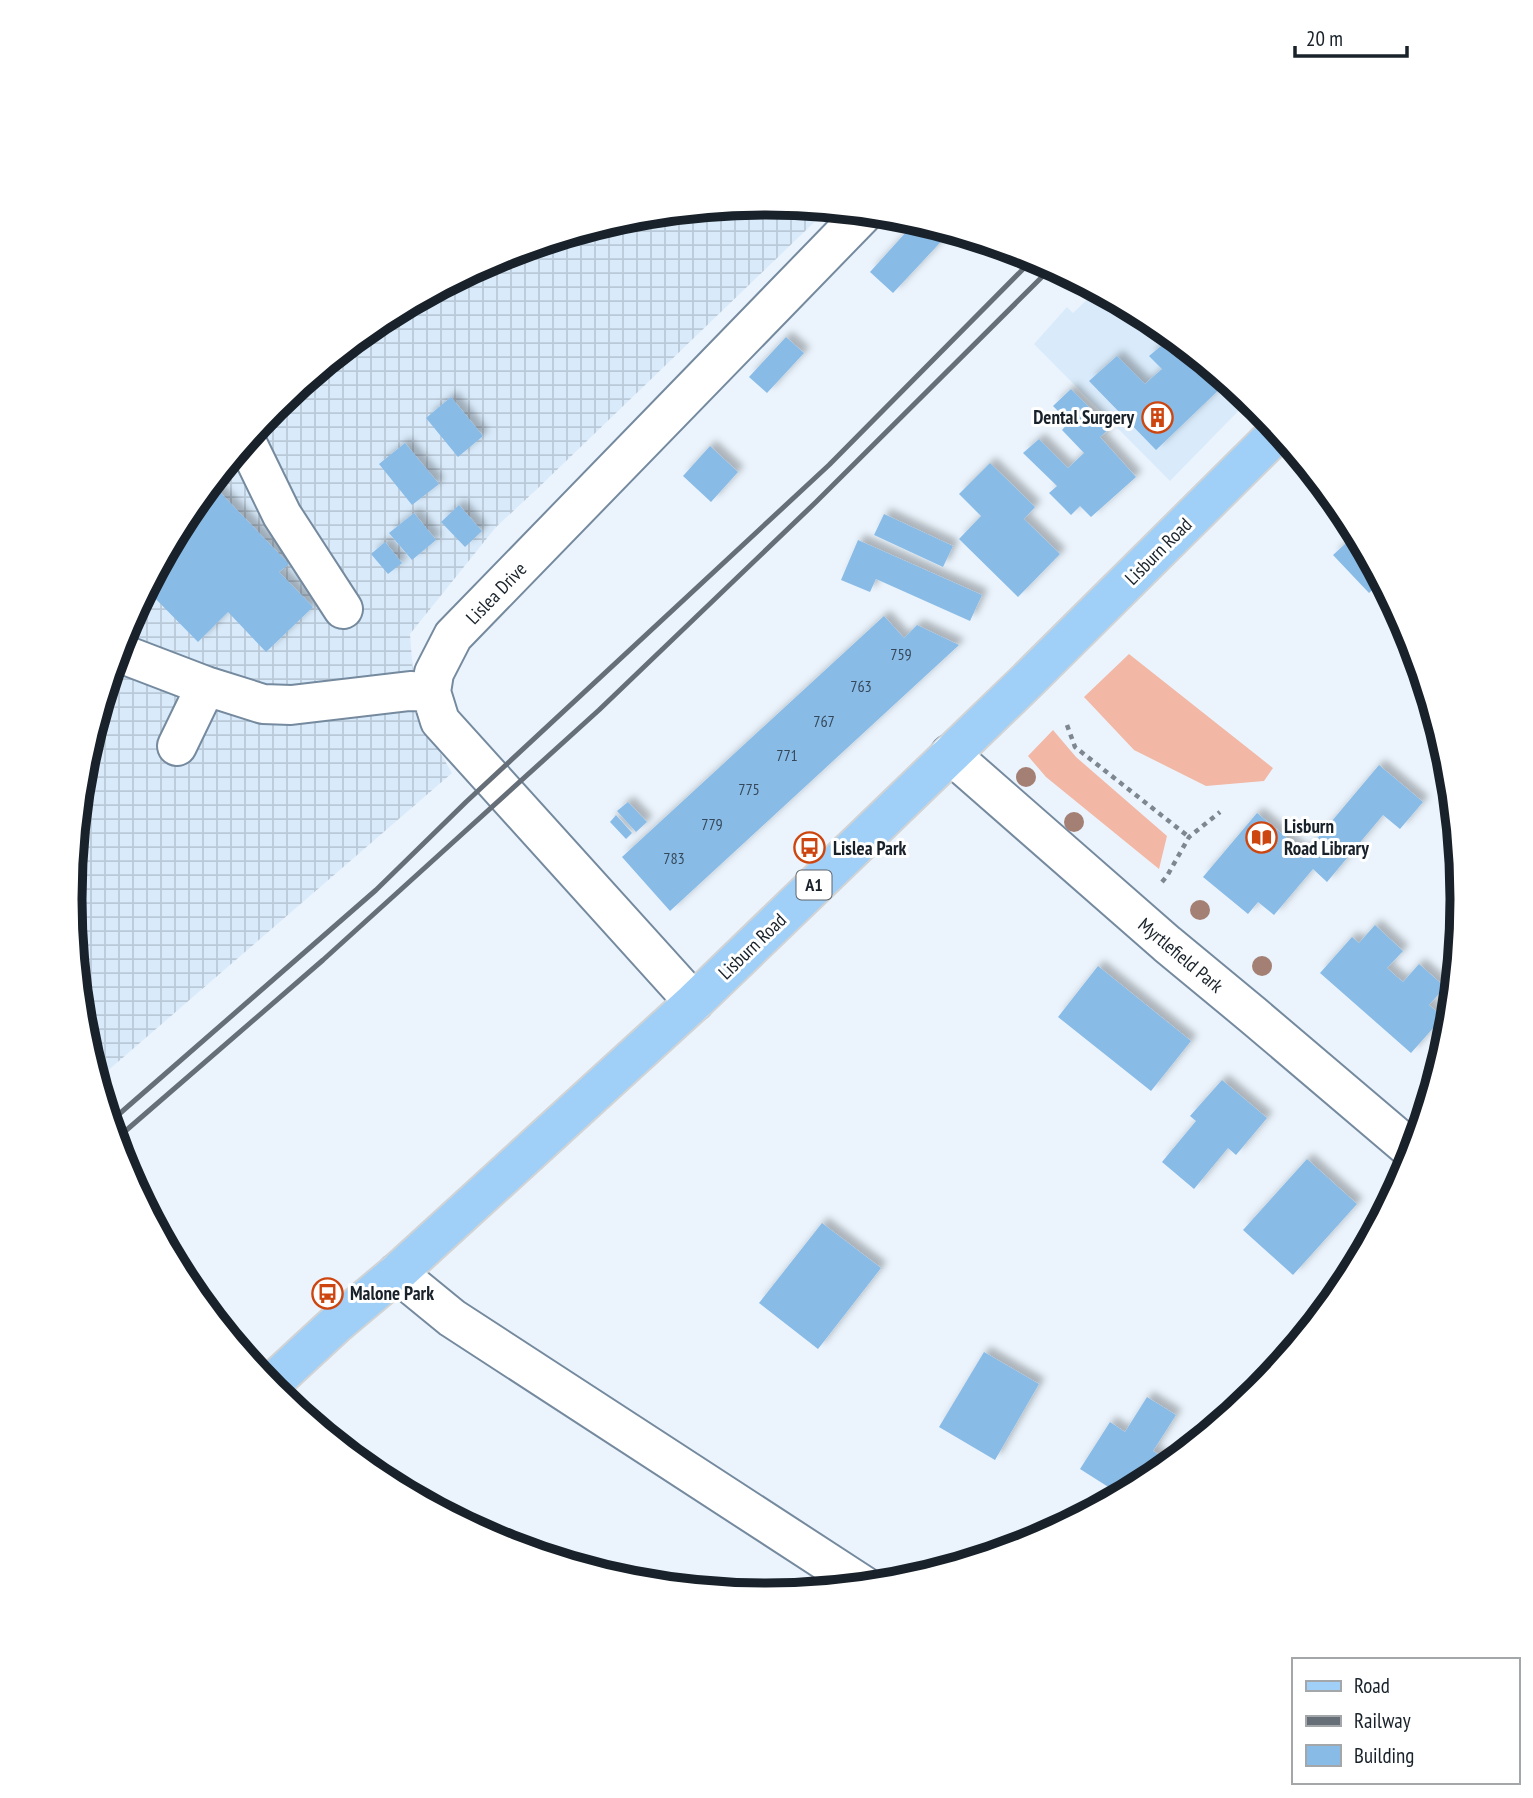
<svg xmlns="http://www.w3.org/2000/svg" width="1533" height="1798" font-family="'PT Sans Narrow',sans-serif">
<style>
.built{fill:#d9ebfb}
.industrial{fill:url(#industrial-grid)}
.garden{fill:#f2b7a5}
.building{fill:#89bbe7;filter:url(#shadow)}
.lines{fill:none;stroke-linecap:round;stroke-linejoin:round}
.minor-casing{stroke:#758a9e;stroke-width:42}
.major-casing{stroke:#d1d3d4;stroke-width:42}
.path{stroke:#7e8790;stroke-width:4.5;stroke-dasharray:5 5;stroke-linecap:butt}
.minor{stroke:#fff;stroke-width:38}
.major{stroke:#a0cff7;stroke-width:38}
.rail{stroke:#666f77;stroke-width:5}
.tree{fill:#a47f74}
.labels{text-anchor:middle;stroke-width:6;stroke-linejoin:round;paint-order:stroke}
.number-label{font-size:16px;fill:#354859}
.shield{fill:#fff;stroke:#5e646a;stroke-width:2}
.shield-label{font-size:18px;font-weight:bold;fill:#19222a}
.poi-label{font-size:19px;font-weight:bold;fill:#19222a;stroke:#fff;text-anchor:start}
.street-label{font-size:19px;fill:#19222a;stroke:#fff}
.rim{fill:none;stroke:#19222a;stroke-width:9}
</style>
<defs>
<pattern id="industrial-grid" width="8" height="8" patternUnits="userSpaceOnUse" patternTransform="scale(1.75)"><rect width="8" height="8" fill="#d9ebfb"/><path d="M0 4h8M4 0v8" fill="none" stroke="#bac9d7"/></pattern>
<filter id="shadow"><feDropShadow dx="6" dy="-6" stdDeviation="3.5" flood-color="#0004"/></filter>
</defs>
<rect width="100%" height="100%" fill="#ebf4fd"/>
<!-- built -->
<path class="built" d="M1097 290 1154 320 1250 399 1170 481 1034 344 1067 307 1073 313Z"/>
<!-- industrial -->
<path class="industrial" d="M767 203 828 209 536 490 496 527 410 634 416 711 452 773 97 1080 83 1034 70 899 83 763 123 632 188 512 274 406 380 320 500 255 631 216Z"/>
<!-- garden -->
<path class="garden" d="M1129 654 1273 768 1264 781 1206 786 1134 750 1084 697Z
M1053 730 1076 757 1167 836 1159 869 1046 777 1028 756Z"/>
<!-- building -->
<path class="building" d="M917 220 951 231 893 293 870 272Z
M1173 336 1227 382 1156 450 1089 381 1117 356 1145 384 1162 369 1149 356Z
M786 337 804 353 767 393 749 377Z
M1071 389 1110 428 1100 437 1136 477 1091 517 1080 506 1071 515 1049 493 1057 486 1023 453 1039 439 1068 468 1084 453 1062 430 1069 422 1053 406Z
M451 397 483 436 458 457 426 418Z
M405 443 439 484 412 505 379 464Z
M710 446 738 472 711 502 683 476Z
M990 463 1035 507 1024 519 1060 554 1018 597 959 539 981 516 959 494Z
M211 483 289 564 279 572 313 607 266 652 228 612 198 642 146 589 188 512Z
M459 505 482 531 465 547 441 522Z
M414 513 436 540 412 560 389 533Z
M884 514 953 546 943 567 874 535Z
M1357 533 1382 581 1369 593 1333 555Z
M858 540 982 595 970 621 876 579 870 592 841 580Z
M385 542 402 563 388 574 371 554Z
M884 616 904 638 917 625 959 645 670 911 622 857Z
M1379 765 1423 802 1400 829 1383 815 1327 882 1313 869 1274 915 1258 902 1248 914 1203 877 1257 813 1305 853Z
M628 802 647 822 636 832 617 811Z
M616 815 632 833 626 839 610 822Z
M1375 925 1403 951 1387 968 1397 977 1403 982 1419 964 1445 987 1429 1005 1443 1017 1411 1053 1320 973 1352 937 1359 943Z
M1098 966 1191 1041 1151 1091 1058 1017Z
M1222 1080 1267 1118 1236 1155 1228 1148 1194 1189 1162 1162 1196 1121 1190 1116Z
M1307 1159 1357 1204 1293 1275 1243 1230Z
M822 1223 881 1268 818 1349 759 1303Z
M984 1352 1039 1384 995 1460 939 1427Z
M1147 1397 1176 1415 1153 1451 1172 1463 1153 1478 1121 1495 1080 1469 1110 1422 1125 1432Z"/>
<g class="lines">
<defs>
<path id="minor" d="M246 441 282 515 343 609
M117 652 206 686 263 704 291 705 410 691 431 692
M177 746 206 686
M950 754 1167 944 1254 1016 1414 1152
M694 1002 440 721 431 692 434 673 453 636 865 212
M397 1273 452 1318 864 1586"/>
<path id="major" d="M269 1386 335 1325 397 1273 694 1002 1027 681 1279 431"/>
</defs>
<!-- minor casing -->
<use href="#minor" class="minor-casing"/>
<!-- major casing -->
<use href="#major" class="major-casing"/>
<!-- path -->
<path class="path" d="M1067 725 1075 747 1189 837
M1162 882 1167 876 1189 837 1220 812"/>
<!-- minor -->
<use href="#minor" class="minor"/>
<!-- major -->
<use href="#major" class="major"/>
<!-- rail -->
<path class="rail" d="M110 1122 376 890 466 802 829 465 1035 257
M115 1140 323 960 599 710 816 502 1053 266"/>
</g>
<!-- trees -->
<g class="tree">
<circle cx="1026" cy="777" r="10"/>
<circle cx="1074" cy="822" r="10"/>
<circle cx="1200" cy="910" r="10"/>
<circle cx="1262" cy="966" r="10"/>
</g>
<!-- icons -->
<defs>
<symbol id="building-ring" viewBox="-11 -11 22 22"><circle r="9.5" fill="#fff" stroke="#cd4610" stroke-width="1.5"/><path d="M-4-6H4V6H1V3H-1V6H-4ZM-2.5-4.3h1.7v1.8h-1.7ZM.8-4.3h1.7v1.8H.8ZM-2.5-1h1.7V.8h-1.7ZM.8-1h1.7V.8H.8Z" fill="#cd4610"/></symbol>
<symbol id="library-ring" viewBox="-11 -11 22 22"><circle r="9.5" fill="#fff" stroke="#cd4610" stroke-width="1.5"/><path d="M-6-4Q-3-5.5-.7-3.5V5Q-3 3-6 4ZM6-4Q3-5.5 .7-3.5V5Q3 3 6 4Z" fill="#cd4610"/></symbol>
<symbol id="bus-ring" viewBox="-11 -11 22 22"><circle r="9.5" fill="#fff" stroke="#cd4610" stroke-width="1.5"/><path d="M-5-6H5V4H4V6H2V4H-2V6H-4V4H-5ZM-3.5-4V0h7V-4ZM-3.5 1.2v1.5H-2V1.2ZM2 1.2v1.5H3.5V1.2Z" fill="#cd4610"/></symbol>
</defs>
<g fill-rule="evenodd">
<use href="#building-ring" x="1140" y="400" width="35" height="35"/>
<use href="#library-ring" x="1244" y="820" width="35" height="35"/>
<use href="#bus-ring" x="792" y="830" width="35" height="35"/>
<use href="#bus-ring" x="310" y="1276" width="35" height="35"/>
</g>
<g class="labels">
<!-- number labels -->
<g class="number-label">
<text x="901" y="660">759</text>
<text x="861" y="692">763</text>
<text x="824" y="727">767</text>
<text x="787" y="761">771</text>
<text x="749" y="795">775</text>
<text x="712" y="830">779</text>
<text x="674" y="864">783</text>
</g>
<!-- shield labels -->
<rect class="shield" x="796.5" y="870.5" width="35" height="29" rx="5"/>
<g class="shield-label">
<text x="814" y="891">A1</text>
</g>
<!-- poi labels -->
<g class="poi-label">
<text x="1134" y="424" text-anchor="end">Dental Surgery</text>
<text x="1284" y="833">Lisburn<tspan x="1284" dy="22">Road Library</tspan></text>
<text x="833" y="855">Lislea Park</text>
<text x="350" y="1300">Malone Park</text>
</g>
<!-- street labels -->
<g class="street-label">
<text transform="translate(1158 551) rotate(-45)" y="7">Lisburn Road</text>
<text transform="translate(496 593) rotate(-46)" y="7">Lislea Drive</text>
<text transform="translate(752 946) rotate(-44)" y="7">Lisburn Road</text>
<text transform="translate(1181 955) rotate(40)" y="7">Myrtlefield Park</text>
</g>
</g>
<!-- crop -->
<path d="M0 0H1533V1798H0ZM82 899a684 684 0 1 1 1368 0a684 684 0 1 1-1368 0Z" fill="#fff" fill-rule="evenodd"/>
<path class="rim" d="M82 899a684 684 0 1 1 1368 0a684 684 0 1 1-1368 0Z"/>
<!-- legend -->
<rect x="1292" y="1658" width="228" height="126" fill="#ffffff" stroke="#a3a7aa" stroke-width="2"/>
<rect x="1306" y="1681" width="35" height="10" fill="#a0cff7" stroke="#a3a7aa" stroke-width="2"/>
<text x="1354" y="1693" font-size="21" fill="#19222a">Road</text>
<rect x="1306" y="1716" width="35" height="10" fill="#666f77" stroke="#a3a7aa" stroke-width="2"/>
<text x="1354" y="1728" font-size="21" fill="#19222a">Railway</text>
<rect x="1306" y="1745" width="35" height="21" fill="#89bbe7" stroke="#a3a7aa" stroke-width="2"/>
<text x="1354" y="1763" font-size="21" fill="#19222a">Building</text>
<!-- scale -->
<path d="M1295 46v10h112v-10" fill="none" stroke="#19222a" stroke-width="3.5"/>
<text x="1306" y="46" font-size="21" fill="#19222a" stroke="#ffffff" stroke-width="5" paint-order="stroke">20 m</text>
</svg>
